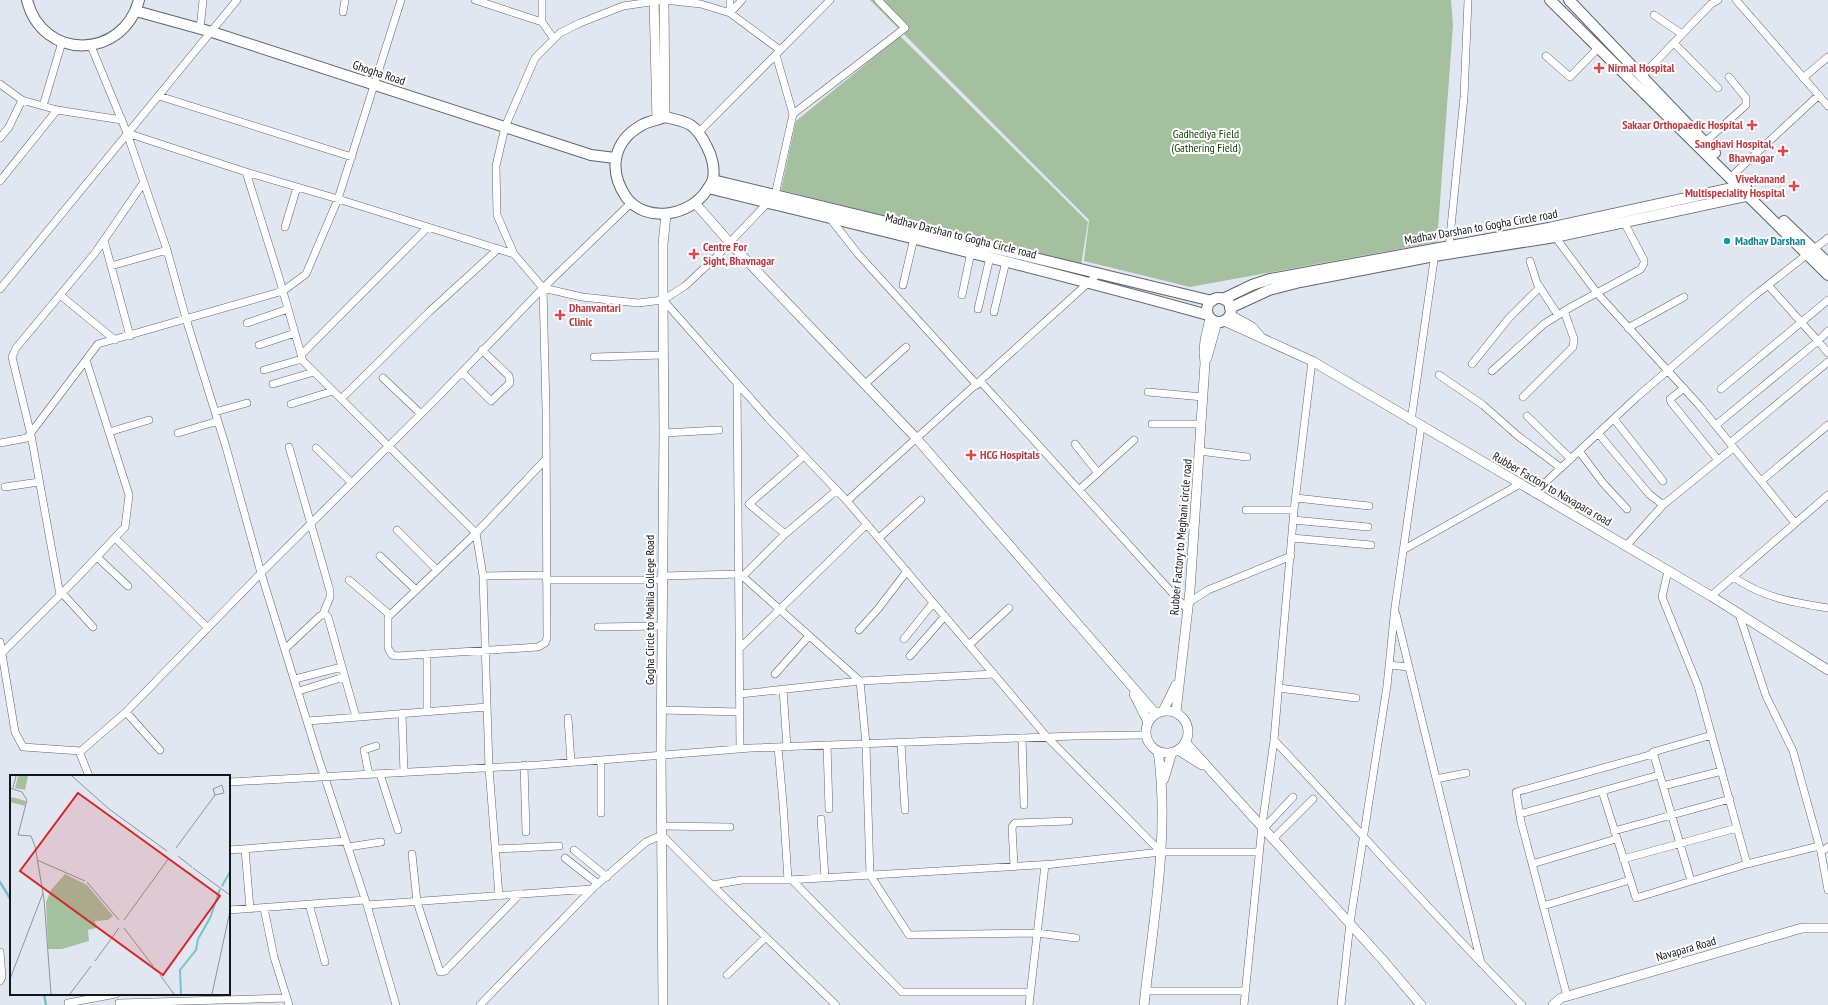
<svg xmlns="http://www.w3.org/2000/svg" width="1828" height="1005" font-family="'PT Sans Narrow',sans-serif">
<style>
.green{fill:#a5c09f}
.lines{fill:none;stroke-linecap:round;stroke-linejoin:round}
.stream{stroke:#77c2cb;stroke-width:2.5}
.street-casing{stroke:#60666e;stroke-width:8}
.secondary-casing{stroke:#60666e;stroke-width:10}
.primary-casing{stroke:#60666e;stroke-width:12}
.street{stroke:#fff;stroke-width:7}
.secondary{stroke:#fff;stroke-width:9}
.primary{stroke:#fff;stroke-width:10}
.health-dot{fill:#e0444e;stroke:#fff;stroke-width:1.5}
.culture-dot{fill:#0f9aa8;stroke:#fff;stroke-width:1.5}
.labels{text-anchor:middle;stroke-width:4;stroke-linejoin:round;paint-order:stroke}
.health-label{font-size:12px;font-weight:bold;fill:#be3a42;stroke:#fff;text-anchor:start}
.street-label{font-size:12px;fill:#131518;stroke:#fff}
.park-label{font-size:12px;fill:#184808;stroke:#fff}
.culture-label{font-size:12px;font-weight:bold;fill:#0d838f;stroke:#fff;text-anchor:start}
.inset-river{fill:none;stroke:#77c2cb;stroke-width:2}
.inset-road{fill:none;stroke:#8f939a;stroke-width:1}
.view{fill:#d62828;fill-opacity:0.15;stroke:#d62828;stroke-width:2}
.inset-edge{fill:none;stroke:#131518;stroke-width:2}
</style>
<rect width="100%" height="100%" fill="#e1e7f1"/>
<!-- green -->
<path class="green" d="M870 0H1451L1453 25 1437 242 1190 287 1084 261 1089 220Z
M900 36 1088 222 1081 265 781 190 796 121Z"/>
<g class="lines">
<!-- stream -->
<path class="stream" d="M0 882 11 900
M44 994 46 1005"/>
<defs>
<path id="street" d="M475 0 542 22 554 39
M1736 0 1828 106
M343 12 345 0
M730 13 742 0
M730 13V0
M1654 15 1682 34
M542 22V0
M200 29 203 0
M1674 43 1718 88
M91 46 127 133 167 250 187 322 226 447 261 573 319 760 367 905 396 1005
M776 55 793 114 775 195 716 257 685 286 663 300 638 303 582 297 543 288 514 254 497 215 496 166 505 127 535 58 560 33 580 23 623 6 664 0 701 4 730 13 780 50
M1546 56 1570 77 1599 47
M1642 76 1711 4 1718 0
M1803 78 1828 57
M0 84 22 100 9 127 0 138
M159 96 352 157
M22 100 57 110 122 120
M43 106 62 42
M793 114 905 28 878 0
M699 132 830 0
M127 133 246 172 278 274 303 361 476 533 388 617V648L392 655 397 656 538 647 545 643 547 638 546 409 543 288
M1705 142 1746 105V98L1729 77
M246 172 338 199 401 0
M1735 173 1819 95
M0 181 57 110
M829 217 858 254 977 385
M285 227 297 187
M1553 234 1597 293 1699 405 1795 523
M104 240 130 336
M1449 247 1464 97 1468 0
M1530 261 1537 283 1558 315
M111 266 167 250
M903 285 914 238
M0 289 237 0
M60 295 115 340
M962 295 971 252
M663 300 768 418 847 501 1047 737 1161 852
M978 309 990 257
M994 312 1006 261
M247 323 288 309
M1628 328 1684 297
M1828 331 1818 341 1828 353
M259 345 295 333
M301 355 427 228
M594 357 663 355
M1472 364 1509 318 1540 287
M264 370 302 359
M1492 371 1544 324 1571 307 1641 269 1644 263V260L1624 222
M462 372 491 401 510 383 509 376 482 350
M1439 375 1483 405 1518 436 1561 468
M383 378 421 414
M981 382 1187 609
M737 383 740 749
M273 384 314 372
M865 384 906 347
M1684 388 1670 399 1671 402 1718 460
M1721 389 1828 300
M1148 392 1203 397
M1523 397 1573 347 1574 339 1564 311
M341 399 430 311 498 249
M291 404 333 391
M215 412 247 403
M1527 416 1571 459
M1614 419 1663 481
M1411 421 1435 253
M1152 424H1201
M1716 425 1818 341 1768 285
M109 432 149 420
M178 433 218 421
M664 433 719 430
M1598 433 1649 494 1663 505 1733 448
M0 443 27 438 98 344 283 291 306 274 338 199 514 254
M1730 443 1828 362
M1075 444 1098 473
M289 447 330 591V597L323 614
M316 448 352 483
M1199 451 1247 457
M1579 451 1603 483 1627 509
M546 459 476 533 483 576 546 575
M1761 481 1828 425
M5 487 39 482
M1079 490 1134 440
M1534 493 1637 397 1754 296 1828 238
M1296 498 1369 506
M847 501 1098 274
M1246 510H1294
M1293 520 1368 527
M397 530 437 570
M785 534 749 504 804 456
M115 538 208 628
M879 538 921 500
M1292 538 1371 545
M1626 546 1663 505
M1403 550 1520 484
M380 556 416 590
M97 557 128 586
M1668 571 1662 597 1698 686 1747 864
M483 576 489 768 499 896
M662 576 740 574 860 681 866 744 870 875 909 935 1037 933 1076 938
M742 577 785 534 837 490
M1733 577C1765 598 1790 602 1828 608
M349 580 390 615
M546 580H662
M62 593 93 627
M60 595 31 435 12 357 16 348 95 253 144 182
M1711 596 1828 495
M1188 603 1208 590 1291 556
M1396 614 1481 963
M1739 614 1766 696 1793 751 1821 852
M598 627 662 626
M859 630 878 609 907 571
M904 639 933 603
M0 642 15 732 23 747 81 751 125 713 261 573 437 398 543 288 631 203
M969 645 1009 608
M286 648 320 616 325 614 328 617 356 717
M740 648 867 524
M2 653 74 581 125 527 129 495 86 360
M427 654V711
M910 656 945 616
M1389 665 1409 667
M775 674 809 636
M295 679 342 667
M1279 688 1356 698
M783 689 787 747
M299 691 344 677
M740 694 860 681 994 674
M662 710 740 712
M126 712 160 750
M402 713 404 773
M568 718 571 762
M308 721 487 707
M1022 738 1024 805
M1274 740 1294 510 1312 361
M901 743 905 810
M827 745 829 809
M778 747 783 803 788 880
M79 751 89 776
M524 765 526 832
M380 774 398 830
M369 775 364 750 376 746
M1436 779 1466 773
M229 782 539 765 751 748 1074 736 1146 735
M1663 786 1722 771
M1602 791 1636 898 1747 864 1819 846
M601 813V760
M1520 814 1659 775
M821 819 825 878
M662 826 730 827
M1264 828 1293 797
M1614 831 1730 799
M1274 838 1313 799
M348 847 381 842
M1828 847 1821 852 1828 890
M245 849 250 909
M496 849 559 846
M229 850 346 841
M574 850 607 877
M412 854 417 902 440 972 445 971 520 894
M565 858 598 884
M1623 859 1737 828
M1532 864 1616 839
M1014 866 1012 827 1015 823 1069 821
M792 880 902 992H1031
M1691 881 1653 752 1712 735
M712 885 836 1005
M309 904 325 962
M367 905 592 889
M1543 906 1630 880
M264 908 274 957 289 1005
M229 910 365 900
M0 952 2 977 0 981
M727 975 766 937
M1146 991H1245
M1567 996 1521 822 1516 792 1653 754
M68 1003 116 994
M119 1003 287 998
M480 1005 594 887 646 842 662 835 712 885 742 880H788L1054 864
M1029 1005 1045 865 1161 852H1259
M1244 1005 1262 826 1274 740C1357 828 1437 919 1522 1005
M1341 1005 1350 923 1387 686 1395 607 1421 427"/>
<path id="secondary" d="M654 0 657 120
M664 0 665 117
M695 203 730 243 917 439 1156 714
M1230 315 1252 327 1260 336
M1224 321 1312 361 1711 596 1828 670
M1207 358 1217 322
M1134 694 1148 722
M1163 711 1176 685
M1146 732a21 21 0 1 1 42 0a21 21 0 1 1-42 0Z
M1176 712 1190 590 1205 363 1204 352 1205 340 1210 318
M1185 742 1382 959 1421 1005
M1178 750 1202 765
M1164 779 1172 752
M663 1005 661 756 664 433 663 300V244L666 215
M1144 1005C1153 921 1170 835 1158 751
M1553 1005 1561 998 1802 928H1828"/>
<path id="primary" d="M27 0C42 61 123 60 139 0
M1550 0 1828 275
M1569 0 1715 153
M136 11 212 32 591 155 615 158
M665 117C689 122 696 124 707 147 712 156 715 169 713 179 712 183 709 187 707 190 690 216 646 224 626 197 608 170 613 141 642 125 649 121 658 120 665 117Z
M713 180 1212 301
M708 188C875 229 1042 269 1208 315
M1784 221 1828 263
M1207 310a12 12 0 1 1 24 0a12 12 0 1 1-24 0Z
M1223 299 1252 285 1270 279 1549 228 1746 185
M1230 308 1269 290 1300 282 1434 256 1555 237 1755 194"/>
</defs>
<!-- street casing -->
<use href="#street" class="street-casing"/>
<!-- secondary casing -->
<use href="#secondary" class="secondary-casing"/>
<!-- primary casing -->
<use href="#primary" class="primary-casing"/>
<!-- street -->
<use href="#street" class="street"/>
<!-- secondary -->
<use href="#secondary" class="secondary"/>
<!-- primary -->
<use href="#primary" class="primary"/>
</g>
<!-- markers -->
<g class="health-dot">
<path d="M1597 62h4v4h4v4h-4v4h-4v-4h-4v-4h4z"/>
<path d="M1750 119h4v4h4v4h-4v4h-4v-4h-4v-4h4z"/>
<path d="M1781 145h4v4h4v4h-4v4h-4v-4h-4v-4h4z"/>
<path d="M1792 180h4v4h4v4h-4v4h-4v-4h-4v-4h4z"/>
<path d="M692 248h4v4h4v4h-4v4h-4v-4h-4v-4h4z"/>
<path d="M558 309h4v4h4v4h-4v4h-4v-4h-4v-4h4z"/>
<path d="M969 449h4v4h4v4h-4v4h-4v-4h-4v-4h4z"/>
</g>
<circle class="culture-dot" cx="1727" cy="241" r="4"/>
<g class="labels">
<!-- health labels -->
<g class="health-label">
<text x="1608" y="72">Nirmal Hospital</text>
<text x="1743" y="129" text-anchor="end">Sakaar Orthopaedic Hospital</text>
<text x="1774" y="148" text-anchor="end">Sanghavi Hospital,<tspan x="1774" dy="14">Bhavnagar</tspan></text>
<text x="1785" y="183" text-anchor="end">Vivekanand<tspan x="1785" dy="14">Multispeciality Hospital</tspan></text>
<text x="703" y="251">Centre For<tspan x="703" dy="14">Sight, Bhavnagar</tspan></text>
<text x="569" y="312">Dhanvantari<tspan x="569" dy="14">Clinic</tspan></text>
<text x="980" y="459">HCG Hospitals</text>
</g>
<!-- street labels -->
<g class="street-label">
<text transform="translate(379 73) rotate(18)" y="4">Ghogha Road</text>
<text transform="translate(1481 227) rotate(-10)" y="4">Madhav Darshan to Gogha Circle road</text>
<text transform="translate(961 236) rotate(14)" y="4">Madhav Darshan to Gogha Circle road</text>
<text transform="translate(1552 489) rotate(30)" y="4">Rubber Factory to Navapara road</text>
<text transform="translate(1181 537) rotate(-85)" y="4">Rubber Factory to Meghani circle road</text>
<text transform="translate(650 610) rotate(-90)" y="4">Gogha Circle to Mahila College Road</text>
<text transform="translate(1686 949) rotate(-16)" y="4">Navapara Road</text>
</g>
<!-- park labels -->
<g class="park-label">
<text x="1206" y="138">Gadhediya Field<tspan x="1206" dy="14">(Gathering Field)</tspan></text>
</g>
<!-- culture labels -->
<g class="culture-label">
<text x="1735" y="245">Madhav Darshan</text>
</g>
</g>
<!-- overview -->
<g transform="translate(10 775)">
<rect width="220" height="220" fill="#e1e7f1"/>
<path d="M8 1H18L15 15 5 13ZM2 22 16 26 15 31 0 27ZM55 99 77 110 103 141 98 145 85 146 86 153 78 155 79 166 52 174H38L36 127 41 115Z" fill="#a5c09f"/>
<path class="inset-river" d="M212 111 220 97M171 219 170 195 186 175 188 164 200 143 210 114"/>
<path class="inset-road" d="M62 1 99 34 157 76M0 13 12 17 17 25 8 60M3 13 6 1M8 60 21 61 25 71 34 124 41 219M166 73 205 20 214 18 212 10 203 14 205 20M168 81 182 92M27 85 75 106M183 93 220 120M77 107 109 145M114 145 159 83M114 153 143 191M85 186 109 153M150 200 164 219M0 204 33 118M60 219 81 191M202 219 220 136"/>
<path class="view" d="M68 18 210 121 153 200 10 96Z"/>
<rect width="220" height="220" class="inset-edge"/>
</g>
</svg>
